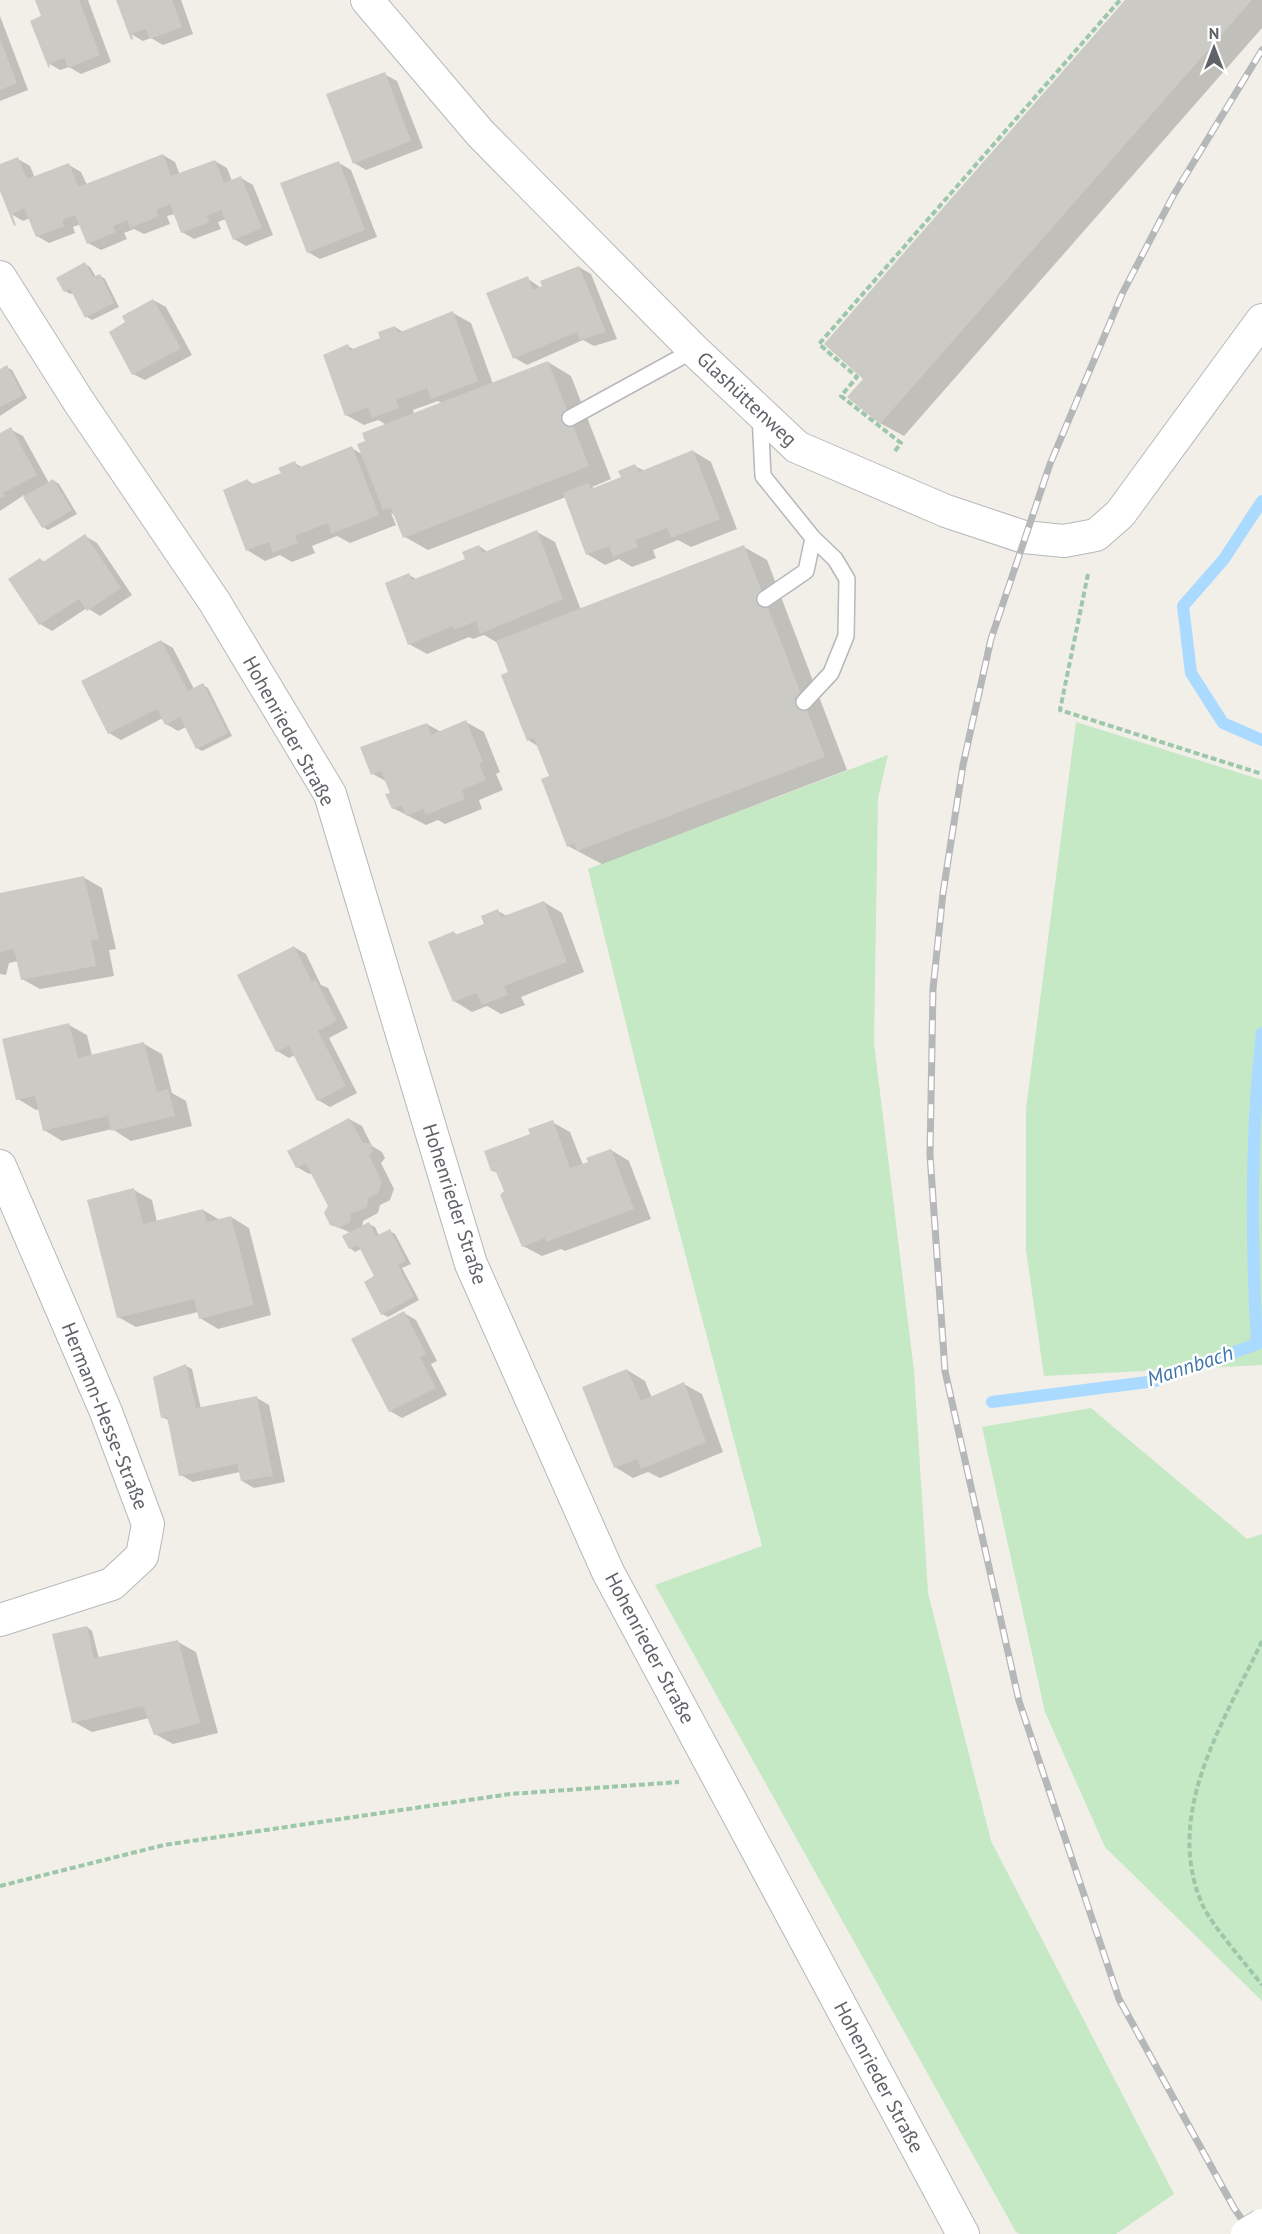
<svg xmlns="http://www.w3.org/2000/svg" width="1262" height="2234" font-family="'PT Sans',sans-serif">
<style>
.green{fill:#c5e8c5}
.shadow{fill:#0003;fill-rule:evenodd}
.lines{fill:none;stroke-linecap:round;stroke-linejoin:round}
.stream{stroke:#aadaff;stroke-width:12}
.building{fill:#cccac5}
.service-casing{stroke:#b5b8bc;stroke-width:18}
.minor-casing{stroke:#b5b8bc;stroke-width:34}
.path{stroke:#9cc7a9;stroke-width:4;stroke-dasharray:6 3;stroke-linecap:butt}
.service{stroke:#fff;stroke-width:15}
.minor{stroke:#fff;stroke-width:32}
.rail-casing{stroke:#b6b7b8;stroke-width:7}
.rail{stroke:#fff;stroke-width:4.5;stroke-dasharray:14;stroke-linecap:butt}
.minor-bridge-casing{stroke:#b5b8bc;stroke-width:34;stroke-linecap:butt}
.minor-bridge{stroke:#fff;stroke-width:32}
.labels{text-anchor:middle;stroke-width:5;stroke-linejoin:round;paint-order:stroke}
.street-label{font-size:20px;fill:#5f6368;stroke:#fff}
.water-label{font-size:21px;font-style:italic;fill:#4174aa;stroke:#fff}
</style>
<rect width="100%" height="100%" fill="#f1efe8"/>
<!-- green -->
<path class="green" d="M1076 722 1262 780V1365L1044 1376 1026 1250V1109Z
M888 755 878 798 874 1043 914 1371 928 1593 991 1841 1174 2194 1116 2234H1020L1016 2232 655 1585 762 1546 646 1105 588 869Z
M1091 1408 1247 1539 1262 1534V2001L1105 1847 1045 1712 982 1427Z"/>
<!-- shadow -->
<path class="shadow" d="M37 0H88L111 62 81 74 69 67 60 70 48 63 43 17Z
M118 0H181L193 34 163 45 151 38 143 41 131 34Z
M1127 0H1262V28L904 436 880 423 865 378Z
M0 16 28 90 0 101Z
M384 74 397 81 423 148 366 170 354 163Z
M163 155 175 162 180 175 215 161 227 168 232 181 241 178 253 185 273 235 246 246 234 239 226 219 218 222 221 229 194 239 182 232 175 214 167 216 170 224 144 234 134 229 124 233 127 239 101 250 88 243 81 224 73 227 75 233 49 243 37 236 30 218 23 221 11 214 0 187V166L18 159 30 166 35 178 69 165 81 172 87 185Z
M339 163 351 170 377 237 320 259 308 252Z
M85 264 90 267 96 277 99 275 105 279 119 307 92 320 87 317 74 293 70 294 65 291Z
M579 267 591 274 617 339 594 346 583 340 527 365 515 358 488 294 527 278 541 288Z
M153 300 166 307 192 355 145 380 133 374 127 323Z
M453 313 471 323 493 384 548 362 571 376 611 479 592 487 596 489 623 478 635 466 645 471 693 451 711 462 737 529 691 547 678 540 653 550 656 558 632 567 619 559 605 565 587 554 566 497 428 550 405 537 396 516 391 513 396 525 350 543 337 536 312 546 315 553 292 562 280 555 265 561 247 550 248 481 255 485 283 474 295 463 303 468 352 448 363 455 367 442 387 425 378 420 364 425 346 415 348 346 355 350 382 339 395 327 403 332ZM438 401 442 403 414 414 413 410Z
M7 367 12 370 27 398 0 416V371Z
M10 429 23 436 49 483 53 480 59 484 77 514 48 530 43 527 24 495 0 511V435Z
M537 532 555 542 581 610 744 547 767 560 847 770 602 864 568 846 550 777 539 747 528 740 510 673 498 643 484 635 473 639 469 637 427 654 409 644V575L418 580 467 559 479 546 488 552Z
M85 536 97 543 132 595 100 616 87 608 52 631 40 624V560L45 562Z
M161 641 173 648 194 689 203 685 208 688 232 736 202 751 197 748 186 727 178 731 166 724 163 718 121 740 109 733Z
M466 722 484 732 500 772 496 774 503 790 479 800 482 809 445 824 438 820 426 825 393 808 392 794 387 782 373 774 427 724 441 732Z
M83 877 102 888 116 949 109 950 114 976 40 989 22 979 18 961 9 963 6 975 0 974V894Z
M544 902 562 913 584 972 521 997 525 1005 501 1014 487 1006 472 1012 454 1001V933L458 935 486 925 498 911 507 916Z
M294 947 306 954 321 985 328 988 348 1028 329 1038 357 1093 330 1107 318 1100 295 1055 289 1058 277 1051Z
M69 1025 87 1035 92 1056 144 1044 162 1054 172 1093 186 1101 192 1126 131 1141 112 1129 62 1141 44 1130 39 1109 36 1110 18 1099Z
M349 1119 362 1126 372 1146 382 1152 385 1158 381 1163 394 1189 390 1200 380 1205 378 1213 363 1221 362 1228 369 1224 375 1227 379 1236 390 1231 395 1234 411 1264 402 1268 419 1300 388 1317 382 1314 376 1277 361 1249 355 1252 350 1248 351 1233 331 1224 329 1206 312 1173 309 1174 297 1167Z
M552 1122 570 1132 583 1165 611 1150 629 1161 651 1219 565 1251 561 1249 542 1256 523 1246 499 1174 492 1170 532 1135Z
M134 1190 152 1200 157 1222 203 1210 220 1220 231 1217 249 1228 271 1315 218 1329 200 1318 198 1312 136 1327 118 1317Z
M404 1313 416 1320 437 1361 431 1364 447 1395 402 1418 390 1411Z
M186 1366 192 1369 201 1409 257 1398 269 1405 285 1482 254 1488 242 1481 240 1472 193 1482 181 1475 168 1420 162 1417Z
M627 1370 645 1381 652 1398 684 1384 702 1394 723 1452 660 1478 648 1472 633 1478 615 1467Z
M87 1627 92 1631 99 1659 178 1642 196 1652 218 1733 173 1744 155 1734 149 1718 92 1732 74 1722Z"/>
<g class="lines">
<!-- stream -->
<path class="stream" d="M1262 501 1224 559 1183 606 1191 673 1223 723 1262 740
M992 1402 1155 1381 1257 1344C1251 1240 1250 1137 1262 1033"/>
</g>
<!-- building -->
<path class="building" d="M35 0H79L100 55 68 68 64 58 50 63 49 69 30 21 41 16Z
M116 0H172L182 27 150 39 146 29 132 34 133 39 131 40Z
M1125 0H1252L880 424 847 397 863 379 824 344Z
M0 39 17 83 0 90Z
M385 72 411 141 353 164 326 94Z
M163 154 171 176 215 160 224 183 241 176 262 228 233 240 221 210 207 216 210 222 181 233 170 204 156 210 158 217 130 228 127 220 113 226 116 232 87 244 75 215 62 220 64 226 36 237 24 208 12 214 16 225 14 226 0 191V164L18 157 27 179 69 163 78 187Z
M339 161 365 230 307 253 280 183Z
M85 262 93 277 100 274 114 303 85 318 70 289 64 292 56 278Z
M579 266 606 332 580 340 577 332 513 359 486 293 528 276 533 290 542 286 540 281Z
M153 299 181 348 132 375 109 332 125 322 122 316Z
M453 311 478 381 431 399 427 388 396 400 399 408 372 418 368 407 345 416 323 355 348 344 350 350 380 338 378 332 395 326 398 333Z
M548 361 589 466 403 538 391 508 383 510 357 444 365 441 362 433Z
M7 365 23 395 0 407V369Z
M11 427 37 475 3 493 5 496 0 498V433Z
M352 446 379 515 331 534 328 523 295 536 298 543 273 553 269 542 246 551 223 490 248 479 250 485 281 473 278 468 295 461 298 468Z
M693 450 720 519 671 538 667 528 635 540 638 547 613 557 609 546 586 555 563 493 588 483 591 489 621 477 618 471 635 464 639 472Z
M53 479 72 510 42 528 23 497Z
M537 530 563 599 480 634 476 621 454 630 453 626 408 645 385 583 409 573 412 580 465 559 462 552 479 545 482 553Z
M85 534 121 588 87 611 79 599 39 625 8 579 40 558 43 562Z
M744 545 825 757 577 851 574 843 567 847 541 779 549 776 537 746 534 738 527 741 501 675 508 672 496 641Z
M161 640 188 691 203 683 228 733 196 749 180 717 165 725 157 709 108 734 81 681Z
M466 720 483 762 479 764 486 780 462 790 465 799 426 815 423 809 406 816 402 805 392 809 385 794 390 793 381 771 371 775 360 747 427 723 431 735Z
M84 876 99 939 91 940 96 966 21 980 14 949 0 952V893Z
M544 901 567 962 504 986 508 995 482 1005 477 993 453 1002 428 942 454 931 455 935 484 924 481 916 498 909 501 917Z
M294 946 312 982 316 980 337 1021 318 1031 346 1086 317 1101 289 1046 276 1052 237 975Z
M69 1023 78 1058 144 1042 157 1092 168 1089 175 1116 111 1131 108 1116 43 1131 35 1096 16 1100 2 1039Z
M349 1118 363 1143H370L373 1151 369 1156 382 1182 378 1193 368 1199 367 1207 351 1214 350 1222 339 1228 330 1225 324 1213 328 1206 306 1164 296 1168 287 1151Z
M553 1120 570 1168 588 1162 586 1158 611 1149 634 1209 546 1242 545 1238 522 1247 500 1195 504 1191 496 1172 491 1171 484 1151 530 1134 528 1129Z
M134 1188 143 1224 203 1209 207 1222 231 1216 254 1305 199 1319 194 1299 117 1318 87 1200Z
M369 1222 376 1236 390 1229 406 1261 398 1265 414 1297 381 1315 364 1282 374 1276 358 1245 349 1249 342 1236Z
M404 1311 426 1354 420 1357 436 1388 389 1412 351 1339Z
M186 1364 196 1408 257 1396 273 1476 241 1481 237 1464 179 1476 167 1417 161 1418 153 1377Z
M627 1369 641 1401 684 1382 706 1442 641 1469 637 1459 614 1468 582 1387Z
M87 1626 94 1658 178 1640 200 1723 154 1735 143 1706 72 1723 52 1634Z"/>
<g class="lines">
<defs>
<path id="service" d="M760 414 763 476 813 538 806 571 765 599
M570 418 694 350
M804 702 831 673 846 636 847 579 835 559 813 538"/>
<path id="minor" d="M367 0 480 133 694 350 797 447 946 511 1024 537 1064 541 1096 535 1120 514 1262 320
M0 277 79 402 214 601 330 794 471 1264 608 1572 963 2234
M0 1166 106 1412 148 1524 142 1556 112 1584 0 1620"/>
</defs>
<!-- service casing -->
<use href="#service" class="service-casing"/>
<!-- minor casing -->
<use href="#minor" class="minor-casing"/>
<!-- path -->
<path class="path" d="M895 451 901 443 841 396 857 377 819 344 1120 0
M1088 574 1060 710 1262 774
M1262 1641C1224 1722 1163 1813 1202 1904 1212 1926 1246 1964 1262 1985
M0 1886 164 1845 510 1794 679 1782"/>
<!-- service -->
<use href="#service" class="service"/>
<!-- minor -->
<use href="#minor" class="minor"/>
<defs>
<path id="rail" d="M1252 2234 1234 2208 1119 1999 1019 1701 945 1371 930 1155 933 989 943 893 963 765 991 639 1050 464 1123 292 1173 196 1262 50"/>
</defs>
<!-- rail casing -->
<use href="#rail" class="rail-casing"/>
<!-- rail -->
<use href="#rail" class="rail"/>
<defs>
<path id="minor-bridge" d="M1247 2234 1262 2225"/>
</defs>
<!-- minor-bridge casing -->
<use href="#minor-bridge" class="minor-bridge-casing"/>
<!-- minor-bridge -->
<use href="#minor-bridge" class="minor-bridge"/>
</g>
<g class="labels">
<!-- street labels -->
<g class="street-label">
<text transform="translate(747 399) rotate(43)" y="7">Glashüttenweg</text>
<text transform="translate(289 731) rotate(61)" y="7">Hohenrieder Straße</text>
<text transform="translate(455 1204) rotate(72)" y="7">Hohenrieder Straße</text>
<text transform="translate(105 1416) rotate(68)" y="7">Hermann-Hesse-Straße</text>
<text transform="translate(650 1648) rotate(62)" y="7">Hohenrieder Straße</text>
<text transform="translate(879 2077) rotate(62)" y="7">Hohenrieder Straße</text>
</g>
<!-- water labels -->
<g class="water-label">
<text transform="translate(1190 1366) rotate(-18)" y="7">Mannbach</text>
</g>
</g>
<!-- north arrow -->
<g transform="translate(1214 48)" stroke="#ffffff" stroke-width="4.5" paint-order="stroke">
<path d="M0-4.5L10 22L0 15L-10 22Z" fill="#5f6368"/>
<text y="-9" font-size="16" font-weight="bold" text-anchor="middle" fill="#5f6368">N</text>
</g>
</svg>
